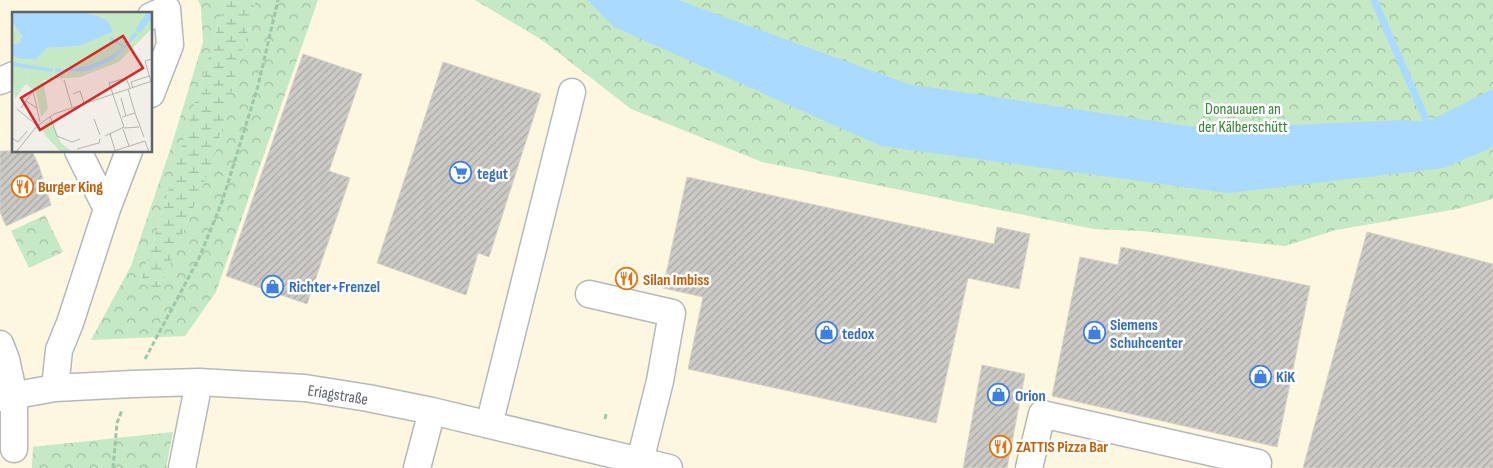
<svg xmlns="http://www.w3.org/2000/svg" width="1493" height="468" font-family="'Sofia Sans Condensed',sans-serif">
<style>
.commercial{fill:#fef7e0;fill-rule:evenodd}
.forest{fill:url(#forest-crowns)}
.wetland{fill:url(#wetland-marsh)}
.water{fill:#aadaff}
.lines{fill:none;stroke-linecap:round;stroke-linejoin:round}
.stream{stroke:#aadaff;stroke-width:7}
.building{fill:url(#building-hatch);stroke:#d6d1c6}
.minor-casing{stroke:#b5b8bc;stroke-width:29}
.path{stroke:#9cc7a9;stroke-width:3;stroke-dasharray:5 2.5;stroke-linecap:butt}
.minor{stroke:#fff;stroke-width:26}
.labels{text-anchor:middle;stroke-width:5;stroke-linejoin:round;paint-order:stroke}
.park-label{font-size:16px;fill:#348238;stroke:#fff}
.shop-label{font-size:16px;font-weight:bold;fill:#366cbe;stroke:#fff;text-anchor:start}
.food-label{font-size:16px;font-weight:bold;fill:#c56008;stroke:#fff;text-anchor:start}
.street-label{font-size:16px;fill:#5f6368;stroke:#fff}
.inset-river{fill:none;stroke:#aadaff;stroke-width:2.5}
.inset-road{fill:none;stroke:#b3b3b1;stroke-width:1}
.view{fill:#d62828;fill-opacity:0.15;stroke:#d62828;stroke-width:2.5}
.inset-edge{fill:none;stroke:#5f6368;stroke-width:2.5}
</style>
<defs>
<pattern id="forest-crowns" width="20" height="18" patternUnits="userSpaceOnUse" patternTransform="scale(1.25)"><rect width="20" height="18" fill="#c5e8c5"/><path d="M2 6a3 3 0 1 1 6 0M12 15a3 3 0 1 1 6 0" fill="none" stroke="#a3c0a4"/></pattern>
<pattern id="wetland-marsh" width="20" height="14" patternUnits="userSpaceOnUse" patternTransform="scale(1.25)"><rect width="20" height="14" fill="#c5e8c5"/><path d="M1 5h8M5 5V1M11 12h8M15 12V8" fill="none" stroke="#a3c0a4"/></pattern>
<pattern id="building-hatch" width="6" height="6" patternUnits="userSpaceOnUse" patternTransform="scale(1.25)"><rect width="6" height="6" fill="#cccac5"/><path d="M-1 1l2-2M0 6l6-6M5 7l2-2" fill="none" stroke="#a9a8a4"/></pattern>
</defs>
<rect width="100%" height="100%" fill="#f1efe8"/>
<!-- commercial -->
<path class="commercial" d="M0 0H198L201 7 203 42 171 147 131 266 91 339 292 72 318 0H491L762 162 1059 222 1285 246 1367 220 1493 193V468H166L173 432 33 447 32 468H0ZM14 14H151V151H14Z"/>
<!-- forest -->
<path class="forest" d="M198 0H226L141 281 157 294 213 161 256 0H318L216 292 185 336 91 340 131 266 171 147 203 42 201 7Z
M475 0H1493V199L1457 209 1336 230 1285 246 1141 231 1094 229 1059 222 762 162 631 109 542 40Z
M45 215 63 252 29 268 11 231Z
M173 432 166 468H32L33 447Z"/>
<!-- wetland -->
<path class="wetland" d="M226 0H256L213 161 157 295 141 281Z"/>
<!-- water -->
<path class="water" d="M587 0H678L908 84 1207 129 1404 120 1427 122 1493 89V147L1444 168 1228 193 881 146 614 27Z"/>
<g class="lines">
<!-- stream -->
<path class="stream" d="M1374 0 1427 122"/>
</g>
<!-- building -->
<path class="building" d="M303 54 362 74 329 171 350 178 307 304 226 276Z
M443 62 541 94 489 257 478 253 466 295 377 263Z
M0 151H32L39 166 51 205 6 226 0 212Z
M687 177 994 244 997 227 1030 234 1019 289 968 278 936 423 688 369 703 297 663 288Z
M1367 232 1493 264V468H1303Z
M1121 247 1310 286 1277 447 1052 396 1080 257 1118 265Z
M982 365 1025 374 1007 468H963Z"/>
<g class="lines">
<defs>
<path id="minor" d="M151 16 167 9 170 45 151 94
M0 81 14 75
M107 209 129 151
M589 294 672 313 660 381 640 461
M0 344 6 359 14 396V449
M55 388 59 350 70 323 107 209 78 151
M0 398 55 388 132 384 199 382 305 388 368 398 432 411 669 468
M489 425 572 92
M182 468 199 382
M417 468 432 411
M1029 468 1042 414 1258 463 1257 468"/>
</defs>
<!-- minor casing -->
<use href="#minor" class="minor-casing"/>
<!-- path -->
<path class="path" d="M145 359 199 258 222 202 258 86 278 0
M605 419 606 414
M113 468 117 423 122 410"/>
<!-- minor -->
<use href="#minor" class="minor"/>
</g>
<!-- icons -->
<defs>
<symbol id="supermarket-ring" viewBox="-11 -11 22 22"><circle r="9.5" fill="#fff" stroke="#3f7fe0" stroke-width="1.5"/><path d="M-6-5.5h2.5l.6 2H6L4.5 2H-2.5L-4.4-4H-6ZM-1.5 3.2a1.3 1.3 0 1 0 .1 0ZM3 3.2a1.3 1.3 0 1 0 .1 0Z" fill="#3f7fe0"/></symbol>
<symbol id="restaurant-ring" viewBox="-11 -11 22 22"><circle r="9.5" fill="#fff" stroke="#e8710a" stroke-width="1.5"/><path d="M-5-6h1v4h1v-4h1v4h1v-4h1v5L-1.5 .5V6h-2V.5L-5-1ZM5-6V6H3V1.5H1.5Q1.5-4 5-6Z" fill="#e8710a"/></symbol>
<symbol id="shop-ring" viewBox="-11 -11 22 22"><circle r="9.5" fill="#fff" stroke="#3f7fe0" stroke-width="1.5"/><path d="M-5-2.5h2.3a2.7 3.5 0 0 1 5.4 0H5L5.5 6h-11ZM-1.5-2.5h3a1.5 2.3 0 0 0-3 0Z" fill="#3f7fe0"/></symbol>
</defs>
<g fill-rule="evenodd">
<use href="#supermarket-ring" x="448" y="160" width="25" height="25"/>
<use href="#restaurant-ring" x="10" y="174" width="25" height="25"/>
<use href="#restaurant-ring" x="614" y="266" width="25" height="25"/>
<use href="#shop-ring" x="260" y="274" width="25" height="25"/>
<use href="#shop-ring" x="814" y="320" width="25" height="25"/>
<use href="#shop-ring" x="1082" y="320" width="25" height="25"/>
<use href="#shop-ring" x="1248" y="364" width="25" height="25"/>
<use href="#shop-ring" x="986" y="382" width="25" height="25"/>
<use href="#restaurant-ring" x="988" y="434" width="25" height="25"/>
</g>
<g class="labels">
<!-- park labels -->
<g class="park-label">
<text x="1243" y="114">Donauauen an<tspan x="1243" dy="18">der Kälberschütt</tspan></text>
</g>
<!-- shop labels -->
<g class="shop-label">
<text x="477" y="179">tegut</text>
<text x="289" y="292">Richter+Frenzel</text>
<text x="1110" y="330">Siemens<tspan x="1110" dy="18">Schuhcenter</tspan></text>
<text x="842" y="339">tedox</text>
<text x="1276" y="382">KiK</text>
<text x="1015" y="401">Orion</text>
</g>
<!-- food labels -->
<g class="food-label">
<text x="38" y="192">Burger King</text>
<text x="643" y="285">Silan Imbiss</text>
<text x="1016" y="452">ZATTIS Pizza Bar</text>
</g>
<!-- street labels -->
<g class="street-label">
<text transform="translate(338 394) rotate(9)" y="6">Eriagstraße</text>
</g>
</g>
<!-- overview -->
<g transform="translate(12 12)">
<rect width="140" height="140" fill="#f1efe8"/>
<path d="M0 61H15L18 66 3 87Z" fill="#c5e8c5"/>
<path d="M64 0H140V16L107 50 68 65 31 68 36 97 29 105 24 80 14 72 17 62 0 61V44L9 47 35 36 67 34 101 20 96 9ZM0 9 10 24 8 31 0 32ZM38 108 49 131 60 140H49L34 124 29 115Z" fill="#c5e8c5"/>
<path d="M0 0H64L83 3 96 9 101 20 67 34 35 36 24 47H9L0 44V32L8 31 10 24 0 9ZM135 0H140V6L128 21 123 18ZM122 20 126 22 101 48 75 59 43 60 44 56 53 58 75 54 97 45 112 35ZM0 50 41 57V60L0 54Z" fill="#aadaff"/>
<path class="inset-river" d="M97 25 112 35"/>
<path class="inset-road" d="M140 47 133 49 140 73M52 68 60 95M121 76 119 70 137 64M116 77 123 101M61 82 68 79 72 91M109 86 114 104M14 89 25 96 28 110M9 96 21 79 25 96M5 97 28 116M38 104 45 124 60 130 68 127M110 105 123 101 132 125M82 107 88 123M112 116 127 115M111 117 117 134M98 122 103 138M93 124 112 115 97 71 114 66 118 76M0 126 6 130 15 119M65 137 87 131 88 127M4 140 25 114 42 102 140 69M99 140 133 129 137 140"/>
<path class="view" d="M111 24 131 56 28 118 9 86Z"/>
<rect width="140" height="140" class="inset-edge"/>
</g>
</svg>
